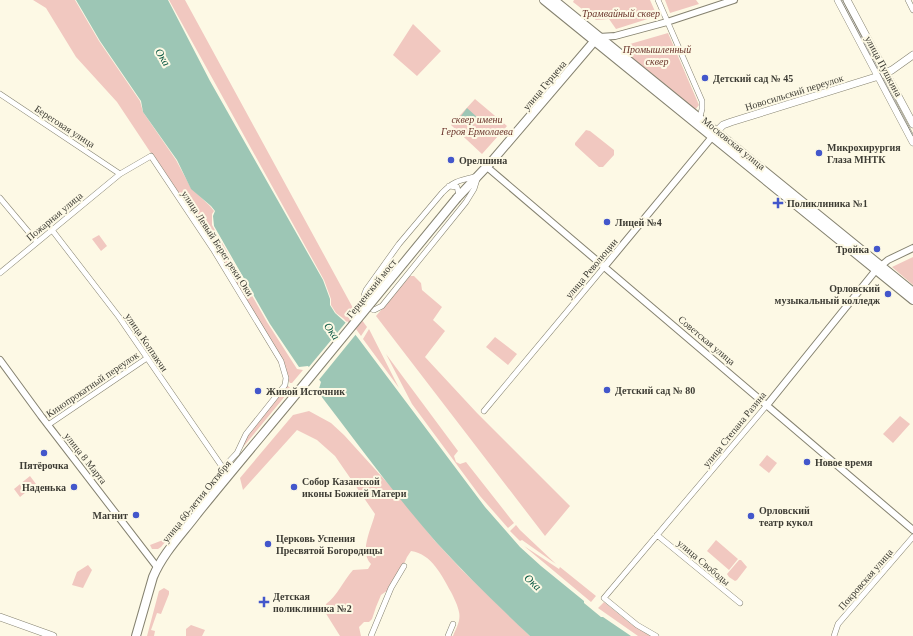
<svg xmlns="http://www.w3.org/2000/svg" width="913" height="636" font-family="'Times New Roman',serif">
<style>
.green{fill:#f1c8c0}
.water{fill:#9dc6b5}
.pier{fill:#fdf9e5}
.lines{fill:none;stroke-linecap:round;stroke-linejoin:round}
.minor-casing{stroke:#858270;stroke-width:6}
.tertiary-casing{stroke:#858270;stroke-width:8}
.secondary-casing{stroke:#858270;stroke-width:8}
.primary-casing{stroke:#858270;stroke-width:10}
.minor{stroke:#fff;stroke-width:5}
.tertiary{stroke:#fff;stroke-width:6}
.secondary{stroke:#fff;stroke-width:7}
.primary{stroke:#fff;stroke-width:8}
.tram{stroke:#8e8c7f;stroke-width:1}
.primary-bridge-casing{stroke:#858270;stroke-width:10;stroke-linecap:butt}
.primary-bridge{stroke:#fff;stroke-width:8}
.poi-dot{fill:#4357cb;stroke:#fdf9e5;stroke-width:1.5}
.labels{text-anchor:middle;stroke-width:4;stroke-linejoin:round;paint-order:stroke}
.park-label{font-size:10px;font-style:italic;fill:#69332a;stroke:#fdf9e5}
.street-label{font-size:10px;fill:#3d3c34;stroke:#fdf9e5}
.poi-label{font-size:10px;font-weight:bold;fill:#3d3c34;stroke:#fdf9e5;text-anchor:start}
.water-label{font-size:11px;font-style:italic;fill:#065640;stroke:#fdf9e5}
</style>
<rect width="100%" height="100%" fill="#fdf9e5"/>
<!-- green -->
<path class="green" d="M33 0H75L99 41 140 101 143 112 176 160 191 188 210 206 214 211 212 214V225L267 322 297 369 303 370 292 383H290L214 248 117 102 76 57 46 8Z
M169 0H185L353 308 367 327 361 336 356 329 354 331 344 319 336 313 331 305V299L324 280Z
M574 0H650L657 16 616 29 609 19 596 20 573 2Z
M665 0H696L699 4 670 13Z
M413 24 441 51 417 76 393 55Z
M668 33 699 105 695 110 626 54V48L630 44Z
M475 99 507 126 482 154 451 125Z
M586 130 590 131 614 150V155L603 167H599L575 145V143Z
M99 235 107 246 101 251 92 239Z
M913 257V285L892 267Z
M410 276H414L421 283 422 290 442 307 433 320 445 331 425 357 477 413 570 506 545 536 376 316Z
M369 329 399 388 363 339Z
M495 337 517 354 508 365 486 347Z
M386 354 458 451 454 456 456 462 460 464 466 462 514 523 508 528 480 496 412 404Z
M287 385 291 389 239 452 247 436Z
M309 411 331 423 344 435 393 489 435 541 462 570 530 636H453C456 628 461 621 459 612 458 606 454 598 451 592 442 576 432 554 411 551L407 557 400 573 388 590 381 595 376 607 372 619 369 622H364L359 627 361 636H340L325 612 326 604C338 595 343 581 353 570L368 569 371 564C359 551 371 530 375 514L335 456 317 440 297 430 243 490 240 478 293 415Z
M900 416 910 424 893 443 883 434Z
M767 455 777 463 769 473 759 465Z
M30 476 36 484 20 497 14 489Z
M179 520 180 524 161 547 158 549H152L150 545 163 540Z
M516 525 520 530 556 564 522 540 520 541 510 531Z
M716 540 738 559 729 570 707 551Z
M524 546 559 569 560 567 596 596 591 602Z
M739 560H741L747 567 737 580 735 581 729 577 727 574Z
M88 565 92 570 83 588 72 585 77 572Z
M164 588 169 591V594L161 614 157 613 151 630 155 631 154 636H147L159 591Z
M604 602 631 624 650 636H638L598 608Z
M191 625 205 630 202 636H186V629Z"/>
<!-- water -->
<path class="water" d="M76 0H168L210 81 323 280 330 299V305L335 313 346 323 358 338 485 507 520 547 541 566 584 601V603L601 617H603L631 636H530C498 606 466 575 436 542 394 494 357 443 318 392L321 382 308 366 299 367 270 324 214 226 213 216 215 211 211 206 191 189 177 160 143 112 141 101 100 41Z
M467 108 478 118 472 126 461 116Z"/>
<!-- pier -->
<path class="pier" d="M347 321 357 333 318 381 308 368Z"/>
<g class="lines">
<defs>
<path id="minor" d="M658 0 702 101V109L700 117
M908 0 913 10
M0 94 120 174
M478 176 474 189 466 202 382 306 374 310C364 307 361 300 366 290L399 244 442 193C454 180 462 180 478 176Z
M449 186 457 187 459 195
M0 198 37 242
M0 273 120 174 151 156 213 249 281 361 286 378 285 385 246 434 237 453 223 468 119 317 52 230
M484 411 605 266
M48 425 147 358
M657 535 740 603
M371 636 391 588 404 566
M448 636 453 624
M656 636 637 625 604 598 767 405
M834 636 838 624 913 537"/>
<path id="tertiary" d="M599 37 615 36 667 22 734 0
M487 167 913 530
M605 266 712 137
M0 360 41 416 157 567
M767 405 876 270 888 260 913 248"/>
<path id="secondary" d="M838 0 913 142
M847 0 913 124
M713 135 723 125 731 122 879 76 892 70 913 55
M0 617 53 636"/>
<path id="primary" d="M544 0 913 300
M554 0 913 292
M457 198 492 161 597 38
M136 636 153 577C163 553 182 534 197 514 230 473 264 433 297 393"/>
</defs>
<!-- minor casing -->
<use href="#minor" class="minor-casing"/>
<!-- tertiary casing -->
<use href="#tertiary" class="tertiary-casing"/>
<!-- secondary casing -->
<use href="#secondary" class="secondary-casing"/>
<!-- primary casing -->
<use href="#primary" class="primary-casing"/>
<!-- minor -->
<use href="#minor" class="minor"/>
<!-- tertiary -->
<use href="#tertiary" class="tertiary"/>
<!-- secondary -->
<use href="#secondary" class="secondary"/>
<!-- primary -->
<use href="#primary" class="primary"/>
<!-- tram -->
<path class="tram" d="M841 0 913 136"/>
<defs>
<path id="primary-bridge" d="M297 393 457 198"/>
</defs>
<!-- primary-bridge casing -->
<use href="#primary-bridge" class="primary-bridge-casing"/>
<!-- primary-bridge -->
<use href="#primary-bridge" class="primary-bridge"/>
</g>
<!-- markers -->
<g class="poi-dot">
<circle cx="705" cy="78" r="4"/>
<circle cx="819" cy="153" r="4"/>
<circle cx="451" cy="160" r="4"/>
<path d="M776 197h4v4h4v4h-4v4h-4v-4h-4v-4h4z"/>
<circle cx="607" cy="222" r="4"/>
<circle cx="877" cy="249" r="4"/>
<circle cx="888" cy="294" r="4"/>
<circle cx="607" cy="390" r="4"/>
<circle cx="258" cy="391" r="4"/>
<circle cx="44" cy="453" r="4"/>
<circle cx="807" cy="462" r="4"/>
<circle cx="74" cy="487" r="4"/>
<circle cx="294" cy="487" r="4"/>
<circle cx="136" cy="515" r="4"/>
<circle cx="751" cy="516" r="4"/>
<circle cx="268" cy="544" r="4"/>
<path d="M262 596h4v4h4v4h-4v4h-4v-4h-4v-4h4z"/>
</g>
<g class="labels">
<!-- park labels -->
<g class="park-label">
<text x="621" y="17">Трамвайный сквер</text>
<text x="657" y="53">Промышленный<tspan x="657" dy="12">сквер</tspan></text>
<text x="477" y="123">сквер имени<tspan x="477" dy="12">Героя Ермолаева</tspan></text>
</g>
<!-- street labels -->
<g class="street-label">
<text transform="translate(884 66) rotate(62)" y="4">улица Пушкина</text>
<text transform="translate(544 85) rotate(-50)" y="4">улица Герцена</text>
<text transform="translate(794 92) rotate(-17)" y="4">Новосильский переулок</text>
<text transform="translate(65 126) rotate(33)" y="4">Береговая улица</text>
<text transform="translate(734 143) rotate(39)" y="4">Московская улица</text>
<text transform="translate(54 216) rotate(-40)" y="4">Пожарная улица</text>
<text transform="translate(218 243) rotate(57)" y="4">улица Левый Берег реки Оки</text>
<text transform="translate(591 268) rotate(-50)" y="4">улица Революции</text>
<text transform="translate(371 288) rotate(-51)" y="4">Герценский мост</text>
<text transform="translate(707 340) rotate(40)" y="4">Советская улица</text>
<text transform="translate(147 342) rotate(56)" y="4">улица Колпакчи</text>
<text transform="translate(92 384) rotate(-34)" y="4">Кинопрокатный переулок</text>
<text transform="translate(734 429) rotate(-51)" y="4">улица Степана Разина</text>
<text transform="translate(86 458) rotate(52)" y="4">улица 8 Марта</text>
<text transform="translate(196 501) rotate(-51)" y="4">улица 60-летия Октября</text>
<text transform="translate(704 562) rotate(40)" y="4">улица Свободы</text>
<text transform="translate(865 579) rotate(-49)" y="4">Покровская улица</text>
</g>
<!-- poi labels -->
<g class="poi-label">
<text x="713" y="82">Детский сад № 45</text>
<text x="827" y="151">Микрохирургия<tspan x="827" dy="12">Глаза МНТК</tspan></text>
<text x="459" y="164">Орелшина</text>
<text x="787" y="207">Поликлиника №1</text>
<text x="615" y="226">Лицей №4</text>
<text x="869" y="253" text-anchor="end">Тройка</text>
<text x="880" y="292" text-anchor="end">Орловский<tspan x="880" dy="12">музыкальный колледж</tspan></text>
<text x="615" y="394">Детский сад № 80</text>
<text x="266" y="395">Живой Источник</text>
<text x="815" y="466">Новое время</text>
<text x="44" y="469" text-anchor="middle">Пятёрочка</text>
<text x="302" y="485">Собор Казанской<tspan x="302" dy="12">иконы Божией Матери</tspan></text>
<text x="66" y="491" text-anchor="end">Наденька</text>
<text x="759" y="514">Орловский<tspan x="759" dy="12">театр кукол</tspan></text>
<text x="128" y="519" text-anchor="end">Магнит</text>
<text x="276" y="542">Церковь Успения<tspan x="276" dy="12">Пресвятой Богородицы</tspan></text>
<text x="273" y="600">Детская<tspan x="273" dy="12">поликлиника №2</tspan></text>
</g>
<!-- water labels -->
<g class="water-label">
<text transform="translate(163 57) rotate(59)" y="4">Ока</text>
<text transform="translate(332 331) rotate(54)" y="4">Ока</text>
<text transform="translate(533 582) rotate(43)" y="4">Ока</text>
</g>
</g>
</svg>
